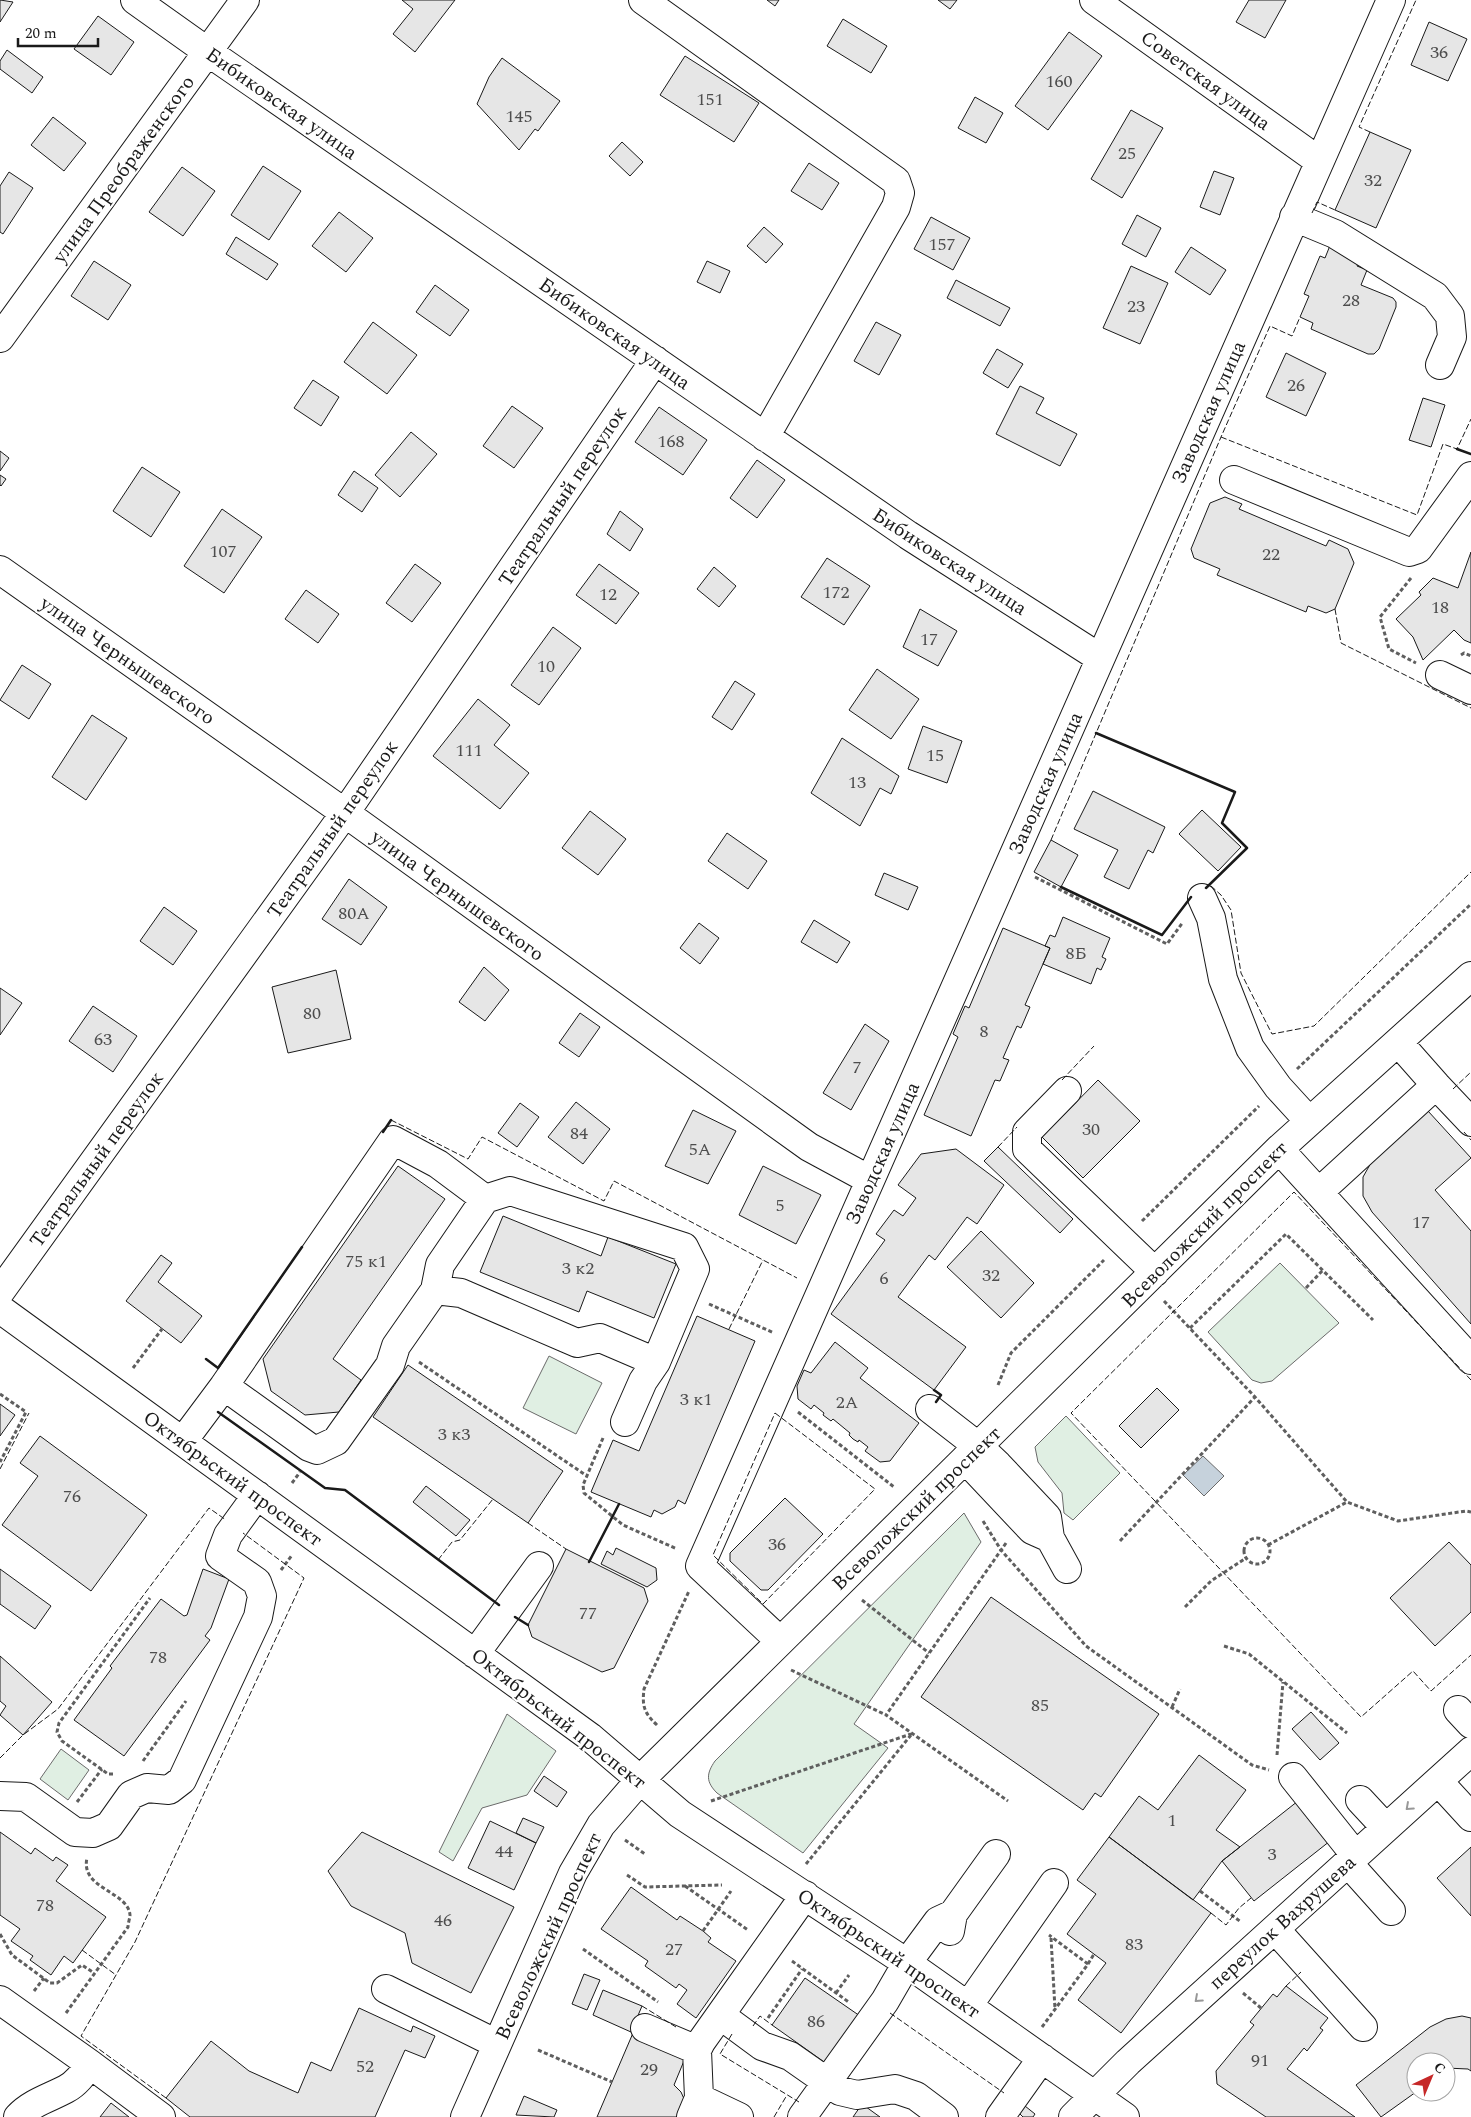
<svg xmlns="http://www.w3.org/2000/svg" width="1471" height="2117" font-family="Spectral,serif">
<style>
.green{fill:#e0efe3;stroke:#6a6a6a}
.water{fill:#c6d2dc;stroke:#6a6a6a}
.building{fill:#e6e6e6;stroke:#1a1a1a}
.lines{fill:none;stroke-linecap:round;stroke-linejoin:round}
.minor-casing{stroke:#1a1a1a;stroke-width:30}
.path{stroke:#5f5f5f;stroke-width:3;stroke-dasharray:4 2.5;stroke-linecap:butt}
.minor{stroke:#fff;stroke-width:28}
.fence{stroke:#1a1a1a;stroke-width:1;stroke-dasharray:6 2.5;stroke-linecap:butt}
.wall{stroke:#1a1a1a;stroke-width:2.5}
.oneway{stroke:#989898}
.labels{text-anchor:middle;stroke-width:4;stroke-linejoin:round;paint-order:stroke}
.number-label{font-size:18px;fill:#4d4d4d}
.street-label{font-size:20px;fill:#1a1a1a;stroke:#fff}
</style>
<rect width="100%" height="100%" fill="#fff"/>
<!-- green -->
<path class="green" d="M1280 1263 1339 1323 1272 1381 1261 1383 1252 1380 1208 1332Z
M549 1356 602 1383 576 1434 523 1408Z
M1066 1416 1120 1473 1073 1520 1064 1513 1062 1493 1038 1462 1035 1447Z
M964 1513 981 1542 854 1724 888 1748 803 1853 717 1793C706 1782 706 1774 715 1761Z
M507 1714 556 1751 527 1795 482 1808 453 1861 439 1852Z
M61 1749 89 1770 68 1800 40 1779Z"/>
<!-- water -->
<path class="water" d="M1203 1456 1224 1476 1204 1496 1183 1475Z"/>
<!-- building -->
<path class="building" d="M0 0 13 2 0 22Z
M402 0H455L415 52 393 34 413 9Z
M767 0H779L775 6Z
M938 0H957L950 9Z
M1249 0H1286L1265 38 1236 22Z
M98 16 134 42 111 75 74 49Z
M843 19 887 46 871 73 827 46Z
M1429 22 1467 39 1448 81 1411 65Z
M1069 32 1102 56 1048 130 1015 106Z
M7 50 43 77 32 93 0 69V61Z
M685 56 759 103 734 142 660 95Z
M502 58 560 101 538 131 535 129 519 150 477 104 489 77Z
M975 97 1003 113 986 143 958 128Z
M1131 110 1163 128 1122 198 1091 179Z
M53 117 86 143 64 171 31 145Z
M1370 132 1411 150 1376 228 1335 210Z
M622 142 643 162 630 176 609 156Z
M809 163 839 183 822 210 791 191Z
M263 166 301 191 269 240 231 215Z
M182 167 215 191 183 236 149 212Z
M1214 171 1234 178 1220 215 1200 207Z
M9 172 33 188 3 234 0 232V186Z
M339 212 373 238 346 272 312 246Z
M1137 215 1161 228 1146 257 1122 244Z
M931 217 970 238 953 270 914 249Z
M764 227 783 244 766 263 747 246Z
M236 237 278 264 267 280 226 254Z
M1331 243 1361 256 1357 266 1367 270 1361 285 1393 298 1396 302V307L1379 349 1374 354H1368L1311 329 1313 323 1300 317 1309 296 1304 294 1320 256 1325 258Z
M1191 247 1226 270 1210 295 1175 272Z
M94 261 131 285 108 320 71 296Z
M707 261 730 271 720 293 697 282Z
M1131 266 1168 283 1140 344 1103 328Z
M956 280 1010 308 1000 326 947 298Z
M435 285 469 310 450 336 416 312Z
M373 322 417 355 387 394 344 362Z
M876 322 901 335 879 375 854 361Z
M997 349 1023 364 1008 388 983 373Z
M1286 353 1326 373 1306 416 1266 397Z
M313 380 339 397 321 426 294 408Z
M1020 386 1044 398 1036 413 1077 434 1060 466 996 434Z
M1423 398 1445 405 1431 447 1409 440Z
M512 406 543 428 514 468 483 446Z
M659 407 707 440 683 475 635 442Z
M411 432 437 454 400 497 375 475Z
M0 451 9 458 0 471Z
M757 460 785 480 757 518 730 498Z
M142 467 180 492 151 537 113 511Z
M354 471 378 488 362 512 338 495Z
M0 475 6 479 1 486 0 485Z
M1225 497 1242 504 1239 509 1326 546 1329 540 1348 549 1354 563 1335 609 1326 613 1308 606 1306 612 1217 575 1220 569 1194 558 1191 549 1210 503Z
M222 509 262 537 224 593 184 566Z
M620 511 643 529 630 551 607 534Z
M1471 552V643L1464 640 1454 630 1423 660 1413 637 1396 619 1421 595 1419 592 1433 578 1458 588Z
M827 558 870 586 844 625 801 597Z
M415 564 441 583 412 622 386 603Z
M599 564 639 593 616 624 576 595Z
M714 567 736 586 719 607 697 589Z
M306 590 339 614 318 643 285 619Z
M920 609 957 631 938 666 903 647Z
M553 627 581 648 539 705 511 685Z
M22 665 51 684 29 719 0 700Z
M877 669 919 699 891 739 849 710Z
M735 681 755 694 732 730 712 717Z
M478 699 510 725 494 745 529 773 500 809 433 756Z
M92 715 127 738 86 800 52 777Z
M923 726 962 741 947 783 908 769Z
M842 738 899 776 891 794 880 788 860 826 811 793Z
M1093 791 1165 827 1153 853 1148 850 1129 889 1104 877 1118 850 1074 829Z
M1202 810 1241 847 1218 871 1179 834Z
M590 811 626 839 598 875 562 848Z
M727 833 767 861 748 889 708 861Z
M1051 840 1078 855 1061 887 1034 872Z
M884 873 918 887 908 910 875 895Z
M349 879 387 907 361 945 322 919Z
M164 907 197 931 173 965 140 941Z
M1063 917 1110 938 1102 957 1106 959 1101 970 1097 968 1091 984 1043 964 1050 948 1045 946 1050 935 1055 937Z
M814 920 850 942 837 963 801 942Z
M699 923 719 938 700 964 680 948Z
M1003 928 1050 948 1025 1005 1030 1007 1021 1028 1017 1026 1003 1058 1009 1060 1000 1081 995 1080 971 1136 924 1115 958 1037 953 1034 965 1006 969 1008Z
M484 967 509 990 485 1021 459 1002Z
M336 970 351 1039 288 1053 272 987Z
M0 988 22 1003 0 1035Z
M93 1006 137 1036 113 1072 69 1041Z
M580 1013 600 1027 579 1057 559 1043Z
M865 1024 889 1041 851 1110 823 1093Z
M1098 1080 1140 1121 1083 1178 1042 1137Z
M576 1102 610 1129 583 1164 548 1137Z
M520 1103 539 1117 517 1147 498 1133Z
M693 1110 736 1131 708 1184 665 1166Z
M1428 1111 1471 1158 1435 1190 1471 1231V1324L1372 1212 1363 1196V1177L1372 1161Z
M998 1147 1073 1219 1060 1233 984 1161Z
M956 1149 1004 1185 977 1224 967 1217 935 1260 929 1255 898 1297 966 1347 934 1390 831 1314 885 1240 876 1234 894 1210 903 1216 916 1198 898 1185 921 1154Z
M398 1166 445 1199 333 1359 361 1380 339 1412 305 1415 271 1391 263 1359Z
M763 1166 821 1195 796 1244 739 1215Z
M503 1216 601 1256 608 1237 676 1264 654 1318 587 1291 579 1312 480 1272Z
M981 1231 1034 1283 1001 1318 947 1267Z
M161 1255 172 1263 158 1282 202 1316 181 1343 126 1301Z
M697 1316 755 1341 685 1504 678 1500 675 1507 662 1514 654 1510 651 1517 591 1492 613 1440 639 1451Z
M835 1342 868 1368 860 1378 919 1423 890 1461 880 1462 865 1451 868 1447 859 1440 858 1442 853 1439 849 1435 850 1433 833 1419 831 1421 823 1415 824 1413 814 1405 811 1409 798 1399 797 1386 804 1370 811 1373Z
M408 1365 563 1471 528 1523 373 1417Z
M1157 1388 1179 1410 1141 1448 1119 1426Z
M0 1404 15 1415 0 1436Z
M40 1436 147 1515 91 1591 2 1525 38 1476 20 1463Z
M426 1486 470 1520 456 1536 413 1502Z
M785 1498 823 1534 768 1590H761L730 1561V1553Z
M1449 1542 1471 1565V1612L1435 1646 1390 1598Z
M616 1548 656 1568 657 1580 647 1587 601 1564 607 1551 613 1555Z
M566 1549 644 1588 648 1601 614 1668 602 1672 532 1637 528 1625Z
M0 1569 51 1606 35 1629 0 1604Z
M203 1569 229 1579 211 1628 205 1636 210 1640 124 1756 74 1720 112 1668 110 1666 161 1599 184 1616 187 1615Z
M991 1597 1159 1714 1101 1797 1095 1793 1083 1810 921 1697Z
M0 1656 52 1702 23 1735 0 1715 6 1706 0 1701Z
M1311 1712 1339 1743 1320 1760 1292 1729Z
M1199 1755 1246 1790 1216 1830 1240 1847 1222 1861 1193 1900 1109 1837 1139 1796 1158 1810Z
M544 1776 567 1792 557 1807 534 1791Z
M1298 1801 1330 1841 1254 1901 1222 1861Z
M523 1818 544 1827 536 1843 516 1833Z
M490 1821 536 1843 514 1890 468 1868Z
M0 1832 31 1854 35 1848 53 1861 56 1857 68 1865 56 1881 106 1917 73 1963 64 1956 51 1975 30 1960 33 1956 11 1941 20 1929 0 1915Z
M362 1832 514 1907 471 1993 412 1963 405 1933 351 1906 328 1871Z
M1109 1837 1211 1913 1121 2033 1078 2000 1106 1963 1067 1934 1096 1894 1077 1880Z
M1471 1847V1916L1437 1878Z
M631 1887 677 1920 680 1916 703 1931 711 1938 708 1942 736 1961 696 2018 677 2004 687 1990 679 1984 676 1988 645 1966 648 1961 601 1929Z
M584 1974 600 1980 587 2010 572 2004Z
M805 1978 860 2016 827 2064 772 2025Z
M1286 1986 1328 2018 1320 2028 1323 2030 1307 2051 1304 2048 1287 2069 1355 2117H1266L1217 2084 1216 2071 1254 2025 1250 2022 1273 1994 1277 1997Z
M603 1990 642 2006 631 2032 593 2015Z
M359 2008 411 2032 413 2026 435 2036 425 2058 405 2050 375 2117H190L166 2098 211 2041 249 2071 298 2093 311 2062 331 2071Z
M1462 2016 1471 2018V2071L1468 2069 1446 2068V2062H1416V2092L1381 2117 1356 2085 1430 2027 1446 2019Z
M633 2033 686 2056 674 2085 681 2092 685 2101 680 2117H597Z
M524 2096 557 2110 554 2117 516 2115Z
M111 2103 129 2117H100Z
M862 2104 880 2117H853Z
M1025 2106 1035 2114 1033 2117H1023L1019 2113Z"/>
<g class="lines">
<defs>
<path id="minor" d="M135 0 208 52 908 535 1100 658
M643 0 896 181 900 193 896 207 765 437
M1094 0 1319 161
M1294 217 1335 234 1435 296 1450 316 1452 337 1440 365
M0 338 245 0
M1234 480 1409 552 1418 549 1471 476
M0 570 345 813 809 1147 870 1180
M1440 675 1471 690
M1202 898 1211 918 1223 979 1250 1048 1278 1087 1309 1121
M1436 1085 1471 1122
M1067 1091 1027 1132V1149L1155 1272
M1279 1149 1471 1360
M1319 1192 1436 1085 1398 1042
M435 1290 461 1293 577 1343 600 1338 656 1362
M0 1292 345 813 655 360
M0 1309 590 1737 680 1814 907 1963 1125 2117
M224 1386 393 1140 438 1164 485 1199 510 1191 684 1247 695 1269 656 1362 643 1381 625 1422
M930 1409 979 1447 998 1465 1047 1517 1050 1538
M183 1441 224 1386 309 1447 317 1450 336 1441 390 1365 396 1346 435 1290 440 1265 485 1199
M965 1459 1032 1530 1050 1538 1067 1569
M780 1641 700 1566 1391 0
M475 1654 539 1566
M1458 1710 1471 1724
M1293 1777 1356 1856
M1438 1781 1471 1817
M0 1796 26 1797 75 1832 93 1833 109 1826 131 1795 147 1788 169 1790 182 1780 258 1617 262 1596 257 1582 220 1556 228 1535 257 1495
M1360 1800 1386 1828
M1348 1863 1391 1911
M1275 1929 1363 2027
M950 1931 953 1914 996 1854
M386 1989 497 2044
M0 2000 90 2064 161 2117
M968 2006 1054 1883
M720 2015 762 2046 790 2056 840 2091 857 2095 895 2089 916 2096 944 2117
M645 2028 697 2050
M699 2098 739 2117
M18 2117C31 2103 49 2098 66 2089 77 2083 83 2074 90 2064
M465 2117 573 1873 601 1825 640 1780 1279 1149 1471 976
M691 2117 699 2098 697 2050 701 2042 805 1895
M802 2117 885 2001 907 1963 938 1921 953 1914
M1000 2117 1042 2058
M1073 2117 1128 2062 1471 1751"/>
</defs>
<!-- minor casing -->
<use href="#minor" class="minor-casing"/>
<!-- path -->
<path class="path" d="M1411 578 1380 617 1389 649 1416 663
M1461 655 1464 653 1471 656
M1035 877 1167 944 1183 922
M1297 1069 1470 905
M1142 1221 1259 1106
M1306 1288 1323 1270
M1164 1301 1255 1397 1347 1502 1398 1521 1466 1511 1471 1512
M709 1304 774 1333
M1190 1328 1286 1234 1373 1320
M419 1362 587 1476
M133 1368 162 1329
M998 1385 1011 1353 1104 1260
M0 1394 26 1412 0 1462
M798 1412 894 1487
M603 1438 583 1485 584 1493 623 1525 677 1549
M292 1483 300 1472
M983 1521 1001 1550 1086 1646 1252 1765 1269 1770
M1244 1551a13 13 0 1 1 26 0a13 13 0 1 1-26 0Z
M1120 1541 1255 1397
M1006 1543 886 1715 1008 1801
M1268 1545 1347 1502
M281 1570 292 1555
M862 1600 929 1653
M1185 1607 1211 1581 1246 1558
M1224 1646 1249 1654 1347 1733
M791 1670 886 1715
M1172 1707 1180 1689
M657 1725C644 1713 642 1706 644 1689L689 1591
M1277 1755 1283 1682
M143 1761 186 1701
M113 1774H108L62 1741 57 1732 59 1723 150 1598
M711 1801 911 1734
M77 1802 102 1769
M625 1840 645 1854
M806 1864 911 1735
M627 1875 645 1887 722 1885
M685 1886 748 1930
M1200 1891 1241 1922
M703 1931 731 1891
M0 1934 12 1955 50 1983H57L82 1965 94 1973
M1051 1938 1055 2009
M583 1949 658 2002
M792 1961 850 2003
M1088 1964 1094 1954
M34 1991 44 1978
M836 1993 849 1975
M1243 1993 1261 2008
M66 2013 128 1927C128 1923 130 1918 130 1915 128 1891 80 1889 87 1858
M768 2018 802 1969
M1042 2027 1088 1964 1049 1935
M538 2050 612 2082"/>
<!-- minor -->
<use href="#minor" class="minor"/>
<!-- fence -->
<path class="fence" d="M1370 132 1359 127 1416 0
M1312 213 1317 202 1335 210
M1221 437 1417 515 1443 444 1457 449 1471 419
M1335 609 1341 643 1471 708
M1051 840 1221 437 1270 326 1292 336 1300 317
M1211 886 1221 895 1231 910 1241 973 1272 1034 1314 1026 1471 872
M1062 1080 1094 1046
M1453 1089 1471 1072
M391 1120 468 1159 482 1137 604 1201 614 1181 797 1278
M1464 1132 1471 1140
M998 1147 1017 1127
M729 1329 763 1260
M1471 1380 1294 1192 1071 1413 1361 1717 1413 1671 1431 1691 1471 1655
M775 1413 875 1489 763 1604 713 1555Z
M0 1469 29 1413
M528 1523 566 1549
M438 1560 452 1542 460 1540 493 1499
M0 1758 23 1735 58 1709 209 1508 226 1520
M1211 1913 1226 1925 1239 1908 1251 1898
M82 1950 116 1975
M1286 1986 1301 1972
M642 2006 676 2027
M890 2013 1004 2093
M753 2026 760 2016 772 2025
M732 2034 720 2054 799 2102
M166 2098 81 2036 135 1942 304 1578 243 1533
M774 2117 787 2095"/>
<!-- wall -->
<path class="wall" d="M1457 449 1471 454
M1096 733 1235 792 1222 823 1247 848 1206 888
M1061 887 1162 935 1191 897
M383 1132 391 1120
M206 1359 218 1368 302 1247
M934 1390 941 1395 936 1402
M218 1412 325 1488 345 1490 499 1605
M589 1562 619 1504
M515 1617 528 1625"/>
</g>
<!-- one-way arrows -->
<defs><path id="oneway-chevron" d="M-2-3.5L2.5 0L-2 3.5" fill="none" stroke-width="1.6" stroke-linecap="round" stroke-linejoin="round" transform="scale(1.25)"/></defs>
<g class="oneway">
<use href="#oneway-chevron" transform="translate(1409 1807) rotate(138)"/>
<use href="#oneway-chevron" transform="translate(1198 1999) rotate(138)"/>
</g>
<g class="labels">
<!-- number labels -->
<g class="number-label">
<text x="1439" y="58">36</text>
<text x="1059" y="87">160</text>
<text x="710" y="105">151</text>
<text x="519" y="122">145</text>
<text x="1127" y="159">25</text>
<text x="1373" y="186">32</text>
<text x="942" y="250">157</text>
<text x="1351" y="306">28</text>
<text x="1136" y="312">23</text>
<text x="1296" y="391">26</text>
<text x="671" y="447">168</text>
<text x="223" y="557">107</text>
<text x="1271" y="560">22</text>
<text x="836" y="598">172</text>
<text x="608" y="600">12</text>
<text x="1440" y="613">18</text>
<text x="929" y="645">17</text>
<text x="546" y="672">10</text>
<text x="469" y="756">111</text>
<text x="935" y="761">15</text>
<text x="857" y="788">13</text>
<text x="354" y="919">80А</text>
<text x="1076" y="959">8Б</text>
<text x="312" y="1019">80</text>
<text x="984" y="1037">8</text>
<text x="103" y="1045">63</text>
<text x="857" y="1073">7</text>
<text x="1091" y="1135">30</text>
<text x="579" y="1139">84</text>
<text x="700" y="1155">5А</text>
<text x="780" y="1211">5</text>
<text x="1421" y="1228">17</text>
<text x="366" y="1267">75 к1</text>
<text x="578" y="1274">3 к2</text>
<text x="991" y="1281">32</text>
<text x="884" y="1284">6</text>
<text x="696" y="1405">3 к1</text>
<text x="847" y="1408">2А</text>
<text x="454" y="1440">3 к3</text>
<text x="72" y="1502">76</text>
<text x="777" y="1550">36</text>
<text x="588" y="1619">77</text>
<text x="158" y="1663">78</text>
<text x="1040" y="1711">85</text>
<text x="1172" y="1826">1</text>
<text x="504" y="1857">44</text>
<text x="1272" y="1860">3</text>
<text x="45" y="1911">78</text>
<text x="443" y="1926">46</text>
<text x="1134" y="1950">83</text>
<text x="674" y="1955">27</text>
<text x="816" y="2027">86</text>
<text x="1260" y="2066">91</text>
<text x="365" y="2072">52</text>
<text x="649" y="2075">29</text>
</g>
<!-- street labels -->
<g class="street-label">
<text transform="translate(1206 80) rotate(36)" y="7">Советская улица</text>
<text transform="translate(282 103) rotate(35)" y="7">Бибиковская улица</text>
<text transform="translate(123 169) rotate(-54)" y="7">улица Преображенского</text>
<text transform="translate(615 333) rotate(35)" y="7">Бибиковская улица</text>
<text transform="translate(1208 412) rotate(-66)" y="7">Заводская улица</text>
<text transform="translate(562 496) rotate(-56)" y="7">Театральный переулок</text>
<text transform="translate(950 561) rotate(33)" y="7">Бибиковская улица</text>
<text transform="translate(128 660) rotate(35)" y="7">улица Чернышевского</text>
<text transform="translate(1045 783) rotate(-66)" y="7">Заводская улица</text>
<text transform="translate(332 829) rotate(-55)" y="7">Театральный переулок</text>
<text transform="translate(458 895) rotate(36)" y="7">улица Чернышевского</text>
<text transform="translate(882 1153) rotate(-66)" y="7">Заводская улица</text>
<text transform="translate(96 1159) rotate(-54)" y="7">Театральный переулок</text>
<text transform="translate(1204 1224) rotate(-45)" y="7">Всеволожский проспект</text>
<text transform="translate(233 1478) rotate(36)" y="7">Октябрьский проспект</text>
<text transform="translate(916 1508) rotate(-44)" y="7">Всеволожский проспект</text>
<text transform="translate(559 1718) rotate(38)" y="7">Октябрьский проспект</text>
<text transform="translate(1282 1922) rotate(-42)" y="7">переулок Вахрушева</text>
<text transform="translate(548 1936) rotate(-65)" y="7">Всеволожский проспект</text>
<text transform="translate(889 1953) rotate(34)" y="7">Октябрьский проспект</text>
</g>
</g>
<!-- north arrow -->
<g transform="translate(1431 2077) rotate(44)"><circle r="24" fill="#ffffff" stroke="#a3a3a3"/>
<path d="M0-4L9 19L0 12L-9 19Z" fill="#c62828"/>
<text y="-8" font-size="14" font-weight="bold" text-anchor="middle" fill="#1a1a1a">С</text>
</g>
<!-- scale -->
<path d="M18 38v8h80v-8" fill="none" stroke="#1a1a1a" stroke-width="2.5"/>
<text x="25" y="38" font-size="15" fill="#1a1a1a" stroke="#ffffff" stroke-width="4" paint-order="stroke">20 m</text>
</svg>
